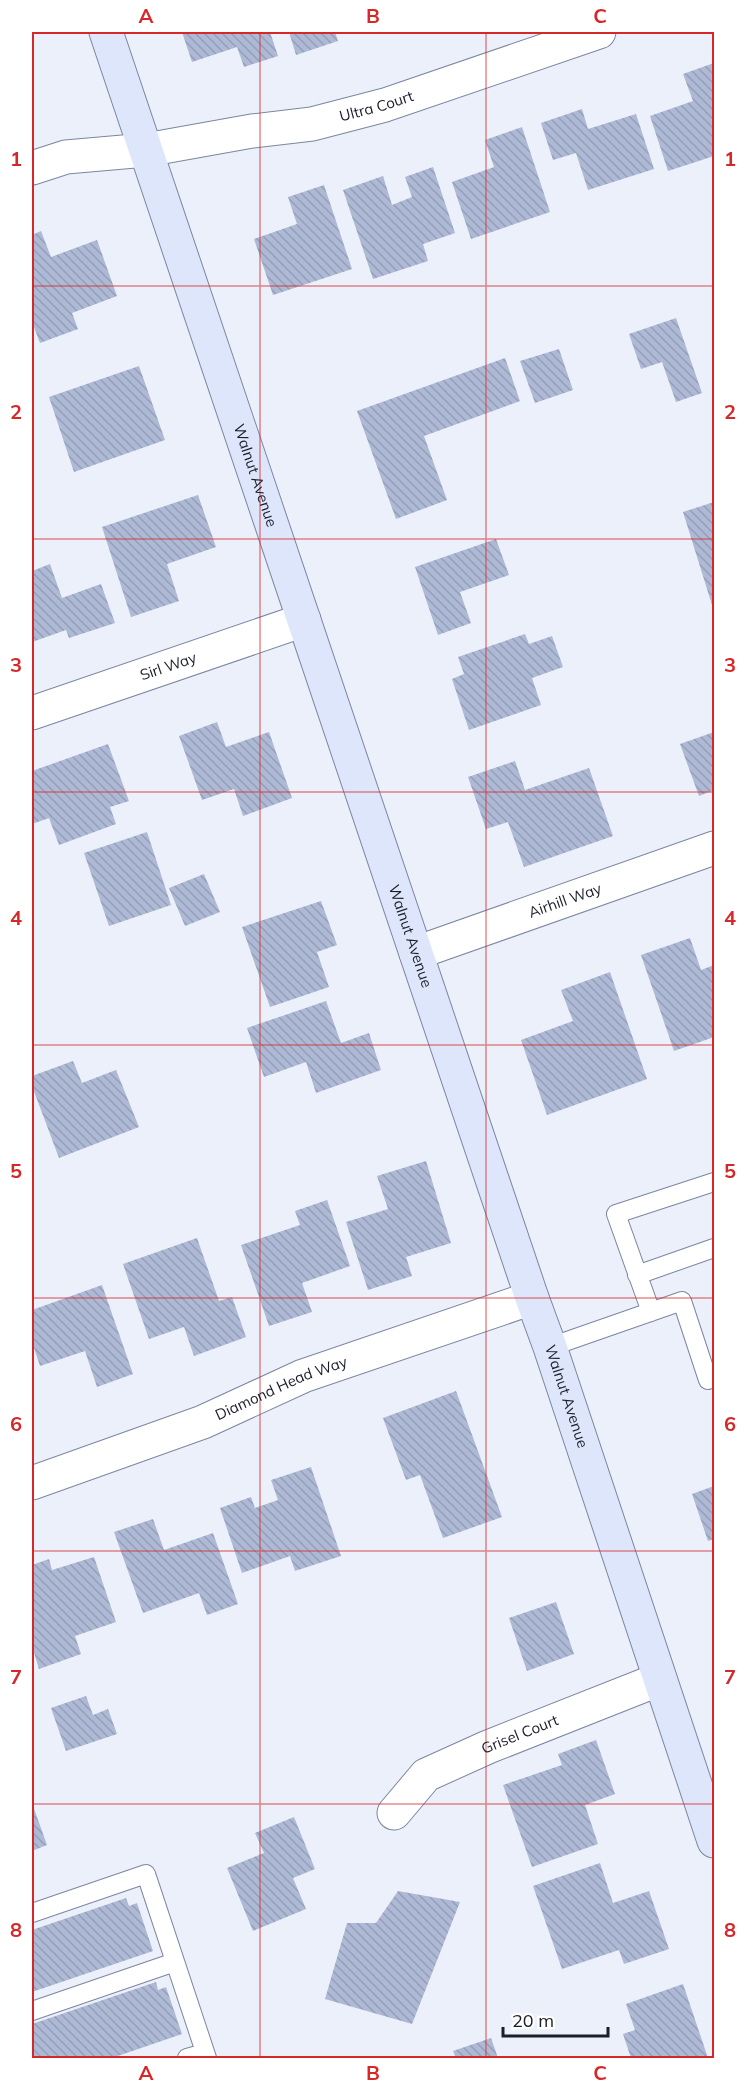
<svg xmlns="http://www.w3.org/2000/svg" width="746" height="2090" font-family="Mulish,sans-serif">
<style>
.building{fill:url(#building-back-hatch)}
.lines{fill:none;stroke-linecap:round;stroke-linejoin:round}
.lane-casing{stroke:#7c86a0;stroke-width:20}
.street-casing{stroke:#7c86a0;stroke-width:35}
.secondary-casing{stroke:#7c86a0;stroke-width:35}
.lane{stroke:#fff;stroke-width:18}
.street{stroke:#fff;stroke-width:33}
.secondary{stroke:#dee6fc;stroke-width:33}
.grid{fill:none;stroke:#d62828;stroke-width:1.5;stroke-opacity:0.55}
.labels{text-anchor:middle;stroke-width:4.5;stroke-linejoin:round;paint-order:stroke}
.street-label{font-size:15px;fill:#1a1e29;stroke:#fff}
.neatline{fill:none;stroke:#d62828;stroke-width:2}
.grid-label{font-size:20px;text-anchor:middle;font-weight:bold;fill:#d62828}
</style>
<defs>
<pattern id="building-back-hatch" width="6" height="6" patternUnits="userSpaceOnUse" patternTransform="scale(1.5)"><rect width="6" height="6" fill="#aeb9d5"/><path d="M-1 5l2 2M0 0l6 6M5-1l2 2" fill="none" stroke="#959fb7"/></pattern>
</defs>
<rect width="100%" height="100%" fill="#ebf0fb"/>
<!-- building -->
<path class="building" d="M182 32H270L278 56 244 67 237 47 192 62Z
M289 32H335L338 41 296 55Z
M714 63V156L668 171 650 116 693 101 683 74Z
M582 109 588 129 636 114 654 169 588 190 576 153 553 160 541 123Z
M522 127 550 212 471 239 452 182 494 167 485 140Z
M433 167 455 233 423 244 428 261 373 279 343 190 383 176 392 205 412 197 405 177Z
M324 185 352 269 273 295 254 239 297 224 288 197Z
M41 231 51 257 97 240 117 296 72 313 78 329 40 343 32 322V235Z
M676 318 702 393 676 402 662 362 641 369 629 334Z
M559 349 573 390 535 403 520 361Z
M505 358 520 401 424 436 447 500 396 519 357 411Z
M139 366 165 440 74 472 49 397Z
M198 495 216 547 167 564 179 601 131 617 102 527Z
M714 502V604L712 605 683 512Z
M496 539 509 575 460 592 471 623 438 635 415 567Z
M50 564 62 598 101 584 115 623 69 638 66 630 32 642V571Z
M525 634 529 644 552 636 563 667 532 678 541 705 469 730 452 679 464 674 458 657Z
M217 722 226 747 269 732 292 798 243 816 234 789 202 800 179 736Z
M714 732V790L699 796 680 744Z
M108 744 129 801 110 807 116 824 59 845 49 818 32 824V771Z
M515 761 525 790 589 768 613 836 524 867 508 822 486 829 468 777Z
M147 832 171 905 109 926 84 853Z
M204 874 220 912 185 926 169 888Z
M321 901 337 945 317 952 329 987 270 1007 242 927Z
M690 938 701 970 714 965V1037L674 1051 641 955Z
M610 972 647 1079 547 1115 521 1040 573 1021 561 990Z
M326 1001 341 1043 369 1033 381 1070 316 1093 306 1062 264 1077 247 1028Z
M73 1061 82 1083 116 1070 139 1127 59 1158 32 1086V1076Z
M426 1161 451 1243 406 1257 412 1276 368 1290 346 1222 388 1209 377 1176Z
M327 1200 350 1266 302 1283 312 1312 269 1326 241 1245 300 1225 295 1211Z
M197 1238 219 1301 232 1297 246 1337 194 1356 184 1327 149 1339 123 1264Z
M102 1285 133 1374 97 1387 85 1351 40 1366 32 1342V1310Z
M456 1391 502 1517 443 1538 420 1475 406 1480 383 1418Z
M311 1467 341 1556 295 1571 290 1556 242 1573 220 1508 251 1497 255 1508 278 1500 271 1480Z
M714 1486V1539L708 1541 692 1494Z
M153 1519 164 1550 213 1533 238 1604 207 1615 199 1593 143 1613 114 1532Z
M94 1557 116 1622 75 1636 81 1654 39 1669 32 1646V1565L49 1559 52 1570Z
M556 1602 574 1654 527 1671 509 1618Z
M86 1696 93 1715 108 1709 117 1734 66 1751 51 1708Z
M596 1740 615 1794 585 1805 598 1844 532 1867 503 1785 562 1765 558 1754Z
M32 1803 47 1845 32 1851Z
M294 1817 315 1869 293 1878 306 1909 253 1931 227 1868 264 1853 255 1833Z
M600 1863 613 1903 649 1891 669 1949 624 1964 619 1950 562 1969 533 1886Z
M398 1891 460 1902 412 2024 325 1999 347 1923H376Z
M126 1898 129 1906 137 1903 153 1951 32 1992V1930Z
M156 1982 158 1990 166 1987 182 2034 112 2058H32V2024Z
M683 1984 708 2058H631L623 2034 635 2030 626 2004Z
M491 2038 498 2058H456L453 2051Z"/>
<g class="lines">
<defs>
<path id="lane" d="M637 1275 714 1248
M651 1312 616 1214 714 1182
M550 1347 682 1301 708 1380
M32 1913 146 1874 207 2058
M32 2011 175 1962
M187 2058 205 2053"/>
<g id="street">
<path id="s1" d="M32 168 66 157 146 150 252 131 312 124 385 105 599 32"/>
<path id="s2" d="M32 713 304 620"/>
<path id="s3" d="M416 953 714 848"/>
<path id="s4" d="M32 1483 203 1422 303 1376 532 1298"/>
<path id="s5" d="M394 1813 426 1775 488 1747 660 1679"/>
</g>
<g id="secondary">
<path id="s6" d="M106 32 532 1298 550 1347 714 1841"/>
</g>
</defs>
<!-- lane casing -->
<use href="#lane" class="lane-casing"/>
<!-- street casing -->
<use href="#street" class="street-casing"/>
<!-- secondary casing -->
<use href="#secondary" class="secondary-casing"/>
<!-- lane -->
<use href="#lane" class="lane"/>
<!-- street -->
<use href="#street" class="street"/>
<!-- secondary -->
<use href="#secondary" class="secondary"/>
</g>
<!-- grid -->
<path class="grid" d="M260 32V2058M486 32V2058M32 286H714M32 539H714M32 792H714M32 1045H714M32 1298H714M32 1551H714M32 1804H714"/>
<g class="labels">
<!-- street labels -->
<g class="street-label">
<text dy="5" stroke="none"><textPath href="#s1" startOffset="351">Ultra Court</textPath></text>
<text dy="5" stroke="none"><textPath href="#s6" startOffset="468">Walnut Avenue</textPath></text>
<text dy="5" stroke="none"><textPath href="#s2" startOffset="144">Sirl Way</textPath></text>
<text dy="5" stroke="none"><textPath href="#s3" startOffset="158">Airhill Way</textPath></text>
<text dy="5" stroke="none"><textPath href="#s6" startOffset="954">Walnut Avenue</textPath></text>
<text dy="5" stroke="none"><textPath href="#s4" startOffset="267">Diamond Head Way</textPath></text>
<text dy="5" stroke="none"><textPath href="#s6" startOffset="1440">Walnut Avenue</textPath></text>
<text dy="5" stroke="none"><textPath href="#s5" startOffset="152">Grisel Court</textPath></text>
</g>
</g>
<!-- border -->
<rect width="746" height="2090" fill="none" stroke="#ffffff" stroke-width="66"/>
<!-- scale -->
<path d="M503 2027v9h105v-9" fill="none" stroke="#1a1e29" stroke-width="3"/>
<text x="512" y="2027" font-size="18" fill="#1a1e29" stroke="#ffffff" stroke-width="4.5" paint-order="stroke">20 m</text>
<rect x="33" y="33" width="680" height="2024" class="neatline"/>
<g class="grid-label">
<text x="146" y="23">A</text>
<text x="373" y="23">B</text>
<text x="600" y="23">C</text>
<text x="16" y="166">1</text>
<text x="730" y="166">1</text>
<text x="16" y="419">2</text>
<text x="730" y="419">2</text>
<text x="16" y="672">3</text>
<text x="730" y="672">3</text>
<text x="16" y="925">4</text>
<text x="730" y="925">4</text>
<text x="16" y="1178">5</text>
<text x="730" y="1178">5</text>
<text x="16" y="1431">6</text>
<text x="730" y="1431">6</text>
<text x="16" y="1684">7</text>
<text x="730" y="1684">7</text>
<text x="16" y="1937">8</text>
<text x="730" y="1937">8</text>
<text x="146" y="2080">A</text>
<text x="373" y="2080">B</text>
<text x="600" y="2080">C</text>
</g>
</svg>
